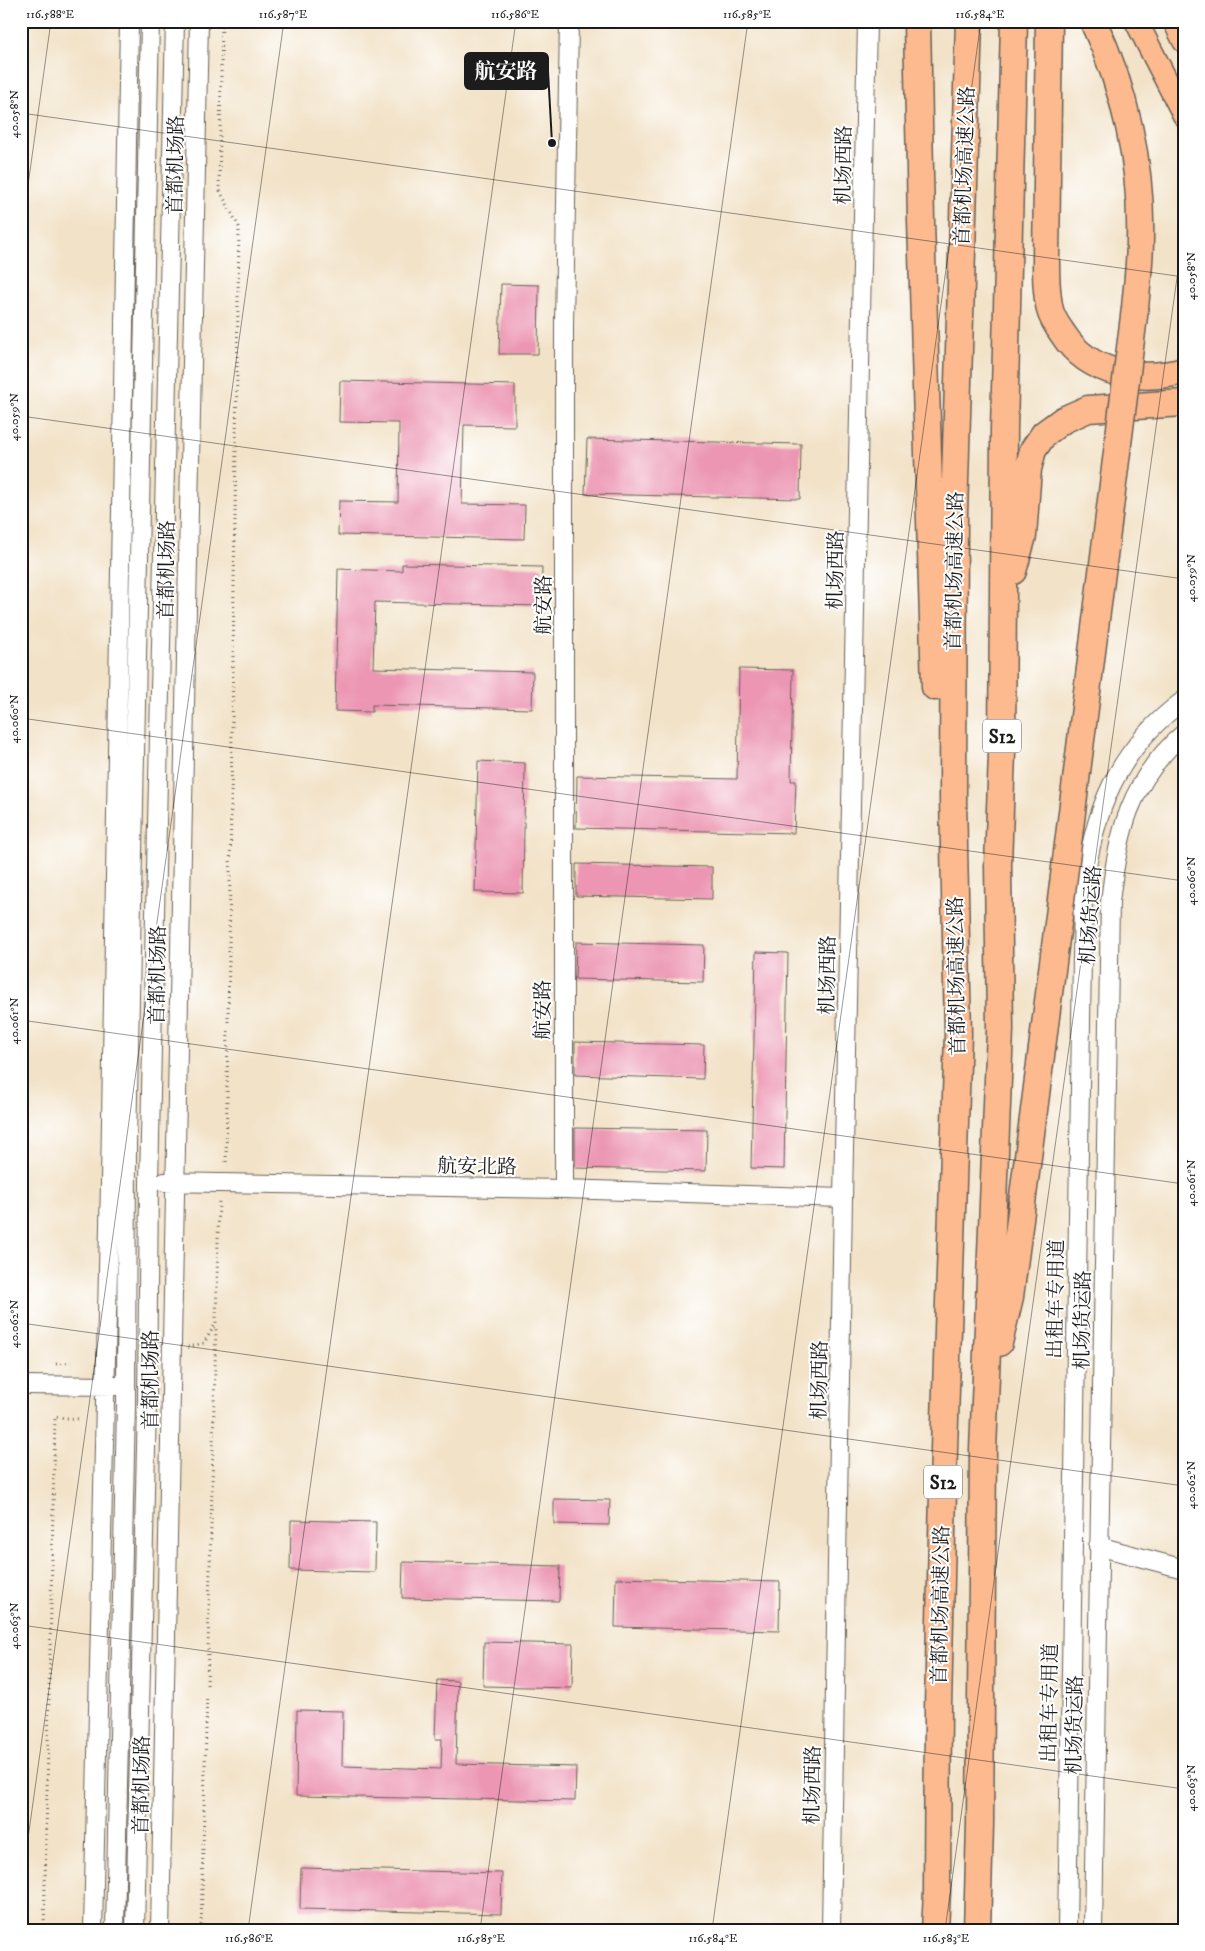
<svg xmlns="http://www.w3.org/2000/svg" width="1205" height="1951" font-family="'IM FELL DW Pica','Noto Serif SC',serif">
<style>
.building{fill:#ec96b3}
.lines{fill:none;stroke-linecap:round;stroke-linejoin:round}
.minor-casing{stroke:#676158;stroke-width:20}
.major-casing{stroke:#676158;stroke-width:25}
.highway-casing{stroke:#676158;stroke-width:29}
.path{stroke:#676158;stroke-width:3;stroke-dasharray:1 4;stroke-linecap:butt}
.minor{stroke:#fff;stroke-width:18}
.major{stroke:#fcba8e;stroke-width:22}
.highway{stroke:#fcba8e;stroke-width:26}
.highway-bridge-casing{stroke:#676158;stroke-width:29;stroke-linecap:butt}
.highway-bridge{stroke:#fcba8e;stroke-width:26}
.ticks{fill:none;stroke:#1c1c1c;stroke-width:1;stroke-opacity:0.45}
.labels{text-anchor:middle;stroke-width:4;stroke-linejoin:round;paint-order:stroke}
.shield{fill:#fff;stroke:#606060;stroke-width:1}
.shield-label{font-size:19px;font-weight:bold;fill:#1c1c1c}
.street-label{font-size:20px;fill:#1c1c1c;stroke:#fff}
.leader{fill:none;stroke:#1c1c1c;stroke-width:2}
.callout-dot{fill:#1c1c1c;stroke:#fff;stroke-width:2}
.callout{fill:#1c1c1c;stroke:#1c1c1c;stroke-width:2}
.callout-label{font-size:21px;text-anchor:middle;font-weight:bold;fill:#fff}
.neatline{fill:none;stroke:#1c1c1c;stroke-width:2}
.ticks-label{font-size:12px;text-anchor:middle;fill:#1c1c1c}
</style>
<rect width="100%" height="100%" fill="#fff"/>
<filter id="ink" filterUnits="userSpaceOnUse"><feTurbulence type="fractalNoise" baseFrequency=".02" numOctaves="2"/><feDisplacementMap in="SourceGraphic" scale="10" xChannelSelector="R" yChannelSelector="G"/><feConvolveMatrix kernelMatrix="1 2 1 2 8 2 1 2 1" color-interpolation-filters="sRGB"/></filter>
<filter id="wash" filterUnits="userSpaceOnUse"><feTurbulence type="fractalNoise" baseFrequency=".0096" numOctaves="4" result="noise"/><feDisplacementMap in="SourceGraphic" scale="20" xChannelSelector="R" yChannelSelector="G"/><feGaussianBlur stdDeviation="1.12" result="paint"/><feColorMatrix in="noise" values="0 0 0 0 0 0 0 0 0 0 0 0 0 0 0 0 0 1.4 0 .05"/><feComposite in="paint" operator="in"/></filter>
<g filter="url(#wash)">
<rect width="100%" height="100%" fill="#f2e2c7"/>
<g id="blocks">
<!-- building -->
<path class="building" d="M501 284 539 285 538 354H499Z
M340 381 515 385V426L464 425 462 504 525 505 524 539 338 535 339 501 398 502 399 423 339 422Z
M587 439 801 444 800 499 585 494Z
M402 564 542 567 541 606 375 602 373 668 533 672 532 709 372 705V712L335 711 338 569 402 571Z
M739 669 793 670 791 781H796L794 833 576 828 577 776 737 779Z
M478 761 525 763 523 893 475 892Z
M576 864 712 867V899L576 896Z
M576 942 704 945 703 982 575 979Z
M756 952 788 953 784 1169 751 1168Z
M575 1042 704 1045 703 1079 575 1075Z
M575 1128 707 1130 706 1171 575 1168Z
M554 1499 610 1500 609 1525 554 1524Z
M291 1520 376 1522 375 1572 290 1570Z
M403 1562 560 1566 559 1601 402 1598Z
M616 1578 780 1582 779 1631 615 1627Z
M484 1642 573 1644 572 1688 483 1686Z
M437 1680 458 1681 456 1764 576 1767 575 1801 296 1796 297 1710 343 1711 342 1766 441 1769 442 1739H435Z
M301 1868 502 1873 501 1914 300 1909Z"/>
</g>
</g>
<g filter="url(#ink)">
<use href="#blocks" fill-opacity="0" stroke="#676158" stroke-width="1"/>
<g class="lines">
<defs>
<path id="minor" d="M164 1182 564 1189 843 1198
M564 1189V325L569 21
M21 1385 116 1386
M1098 1546 1184 1569
M93 1930 110 1182 129 21
M115 1930 126 1405 127 1145 150 21
M135 1930 147 1404 149 1182 175 21
M160 1930 199 21
M831 1930 843 1198 867 21
M1067 1930 1083 893C1093 812 1116 750 1184 700
M1093 1930 1110 902C1118 833 1129 781 1184 733"/>
<path id="major" d="M1136 21 1184 115
M1174 21 1184 41"/>
<path id="highway" d="M917 21 921 221 935 687
M1049 21 1046 260C1046 277 1046 293 1050 310 1052 318 1058 327 1063 334 1089 375 1140 382 1184 371
M1013 571 1023 536 1028 469 1033 450 1044 434 1063 420 1088 409 1184 403
M999 1343 1010 1297 1060 908
M935 1930 937 1891 938 1707 944 1449 958 1034 953 798 954 514 969 21
M977 1930 980 1825 983 1450 1000 1030 998 865 1002 753 1004 430 1014 21"/>
</defs>
<!-- minor casing -->
<use href="#minor" class="minor-casing"/>
<!-- major casing -->
<use href="#major" class="major-casing"/>
<!-- highway casing -->
<use href="#highway" class="highway-casing"/>
<!-- path -->
<path class="path" d="M222 21 219 189 239 227 226 1166
M188 1347 204 1343 216 1323 219 1199
M56 1364 71 1362
M44 1930 55 1417 80 1419
M201 1930 216 1326"/>
<!-- minor -->
<use href="#minor" class="minor"/>
<!-- major -->
<use href="#major" class="major"/>
<!-- highway -->
<use href="#highway" class="highway"/>
<defs>
<path id="highway-bridge" d="M1060 908 1135 308C1137 285 1140 262 1140 239 1142 165 1125 89 1093 21"/>
</defs>
<!-- highway-bridge casing -->
<use href="#highway-bridge" class="highway-bridge-casing"/>
<!-- highway-bridge -->
<use href="#highway-bridge" class="highway-bridge"/>
</g>
</g>
<!-- ticks -->
<path class="ticks" d="M21 113 1184 277M21 235 51 21M21 416 1184 579M21 718 1184 881M21 1020 1184 1184M21 1323 1184 1486M21 1625 1184 1789M21 1888 284 21M21 1927 37 1930M248 1930 516 21M480 1930 748 21M712 1930 981 21M945 1930 1184 228M1177 1930 1184 1881"/>
<g class="labels">
<!-- shield labels -->
<g class="shield">
<rect x="983" y="719.5" width="38" height="33" rx="4"/>
<rect x="924" y="1465.5" width="38" height="33" rx="4"/>
</g>
<g class="shield-label">
<text x="1002" y="743">S12</text>
<text x="943" y="1489">S12</text>
</g>
<!-- street labels -->
<g class="street-label">
<text transform="translate(175 165) rotate(-89)" y="7">首都机场路</text>
<text transform="translate(843 165) rotate(-89)" y="7">机场西路</text>
<text transform="translate(964 166) rotate(-88)" y="7">首都机场高速公路</text>
<text transform="translate(166 570) rotate(-89)" y="7">首都机场路</text>
<text transform="translate(835 570) rotate(-89)" y="7">机场西路</text>
<text transform="translate(954 571) rotate(-89)" y="7">首都机场高速公路</text>
<text transform="translate(543 605) rotate(-90)" y="7">航安路</text>
<text transform="translate(1090 915) rotate(-86)" y="7">机场货运路</text>
<text transform="translate(157 975) rotate(-89)" y="7">首都机场路</text>
<text transform="translate(827 975) rotate(-89)" y="7">机场西路</text>
<text transform="translate(956 976) rotate(-91)" y="7">首都机场高速公路</text>
<text transform="translate(542 1010) rotate(-90)" y="7">航安路</text>
<text transform="translate(477 1166) rotate(1)" y="7">航安北路</text>
<text transform="translate(1055 1299) rotate(-89)" y="7">出租车专用道</text>
<text transform="translate(1082 1320) rotate(-89)" y="7">机场货运路</text>
<text transform="translate(150 1380) rotate(-90)" y="7">首都机场路</text>
<text transform="translate(819 1380) rotate(-89)" y="7">机场西路</text>
<text transform="translate(940 1605) rotate(-89)" y="7">首都机场高速公路</text>
<text transform="translate(1049 1703) rotate(-89)" y="7">出租车专用道</text>
<text transform="translate(1074 1725) rotate(-89)" y="7">机场货运路</text>
<text transform="translate(141 1785) rotate(-89)" y="7">首都机场路</text>
<text transform="translate(812 1785) rotate(-89)" y="7">机场西路</text>
</g>
</g>
<!-- callouts -->
<path class="leader" d="M552 143L548 71"/>
<circle class="callout-dot" cx="552" cy="143" r="5"/>
<rect class="callout" x="465" y="53" width="83" height="36" rx="5"/>
<g class="callout-label">
<text x="506" y="78">航安路</text>
</g>
<!-- margin -->
<rect width="1205" height="1951" fill="none" stroke="#fff" stroke-width="55"/>
<rect x="28" y="28" width="1150" height="1896" class="neatline"/>
<g class="ticks-label">
<text x="50" y="18">116.588°E</text>
<text x="283" y="18">116.587°E</text>
<text x="515" y="18">116.586°E</text>
<text x="747" y="18">116.585°E</text>
<text x="980" y="18">116.584°E</text>
<text transform="translate(14 114) rotate(-90)" y="4">40.058°N</text>
<text transform="translate(1191 276) rotate(-90)" y="4">40.058°N</text>
<text transform="translate(14 417) rotate(-90)" y="4">40.059°N</text>
<text transform="translate(1191 578) rotate(-90)" y="4">40.059°N</text>
<text transform="translate(14 719) rotate(-90)" y="4">40.060°N</text>
<text transform="translate(1191 881) rotate(-90)" y="4">40.060°N</text>
<text transform="translate(14 1021) rotate(-90)" y="4">40.061°N</text>
<text transform="translate(1191 1183) rotate(-90)" y="4">40.061°N</text>
<text transform="translate(14 1324) rotate(-90)" y="4">40.062°N</text>
<text transform="translate(1191 1485) rotate(-90)" y="4">40.062°N</text>
<text transform="translate(14 1626) rotate(-90)" y="4">40.063°N</text>
<text transform="translate(1191 1788) rotate(-90)" y="4">40.063°N</text>
<text x="249" y="1942">116.586°E</text>
<text x="481" y="1942">116.585°E</text>
<text x="713" y="1942">116.584°E</text>
<text x="946" y="1942">116.583°E</text>
</g>
</svg>
